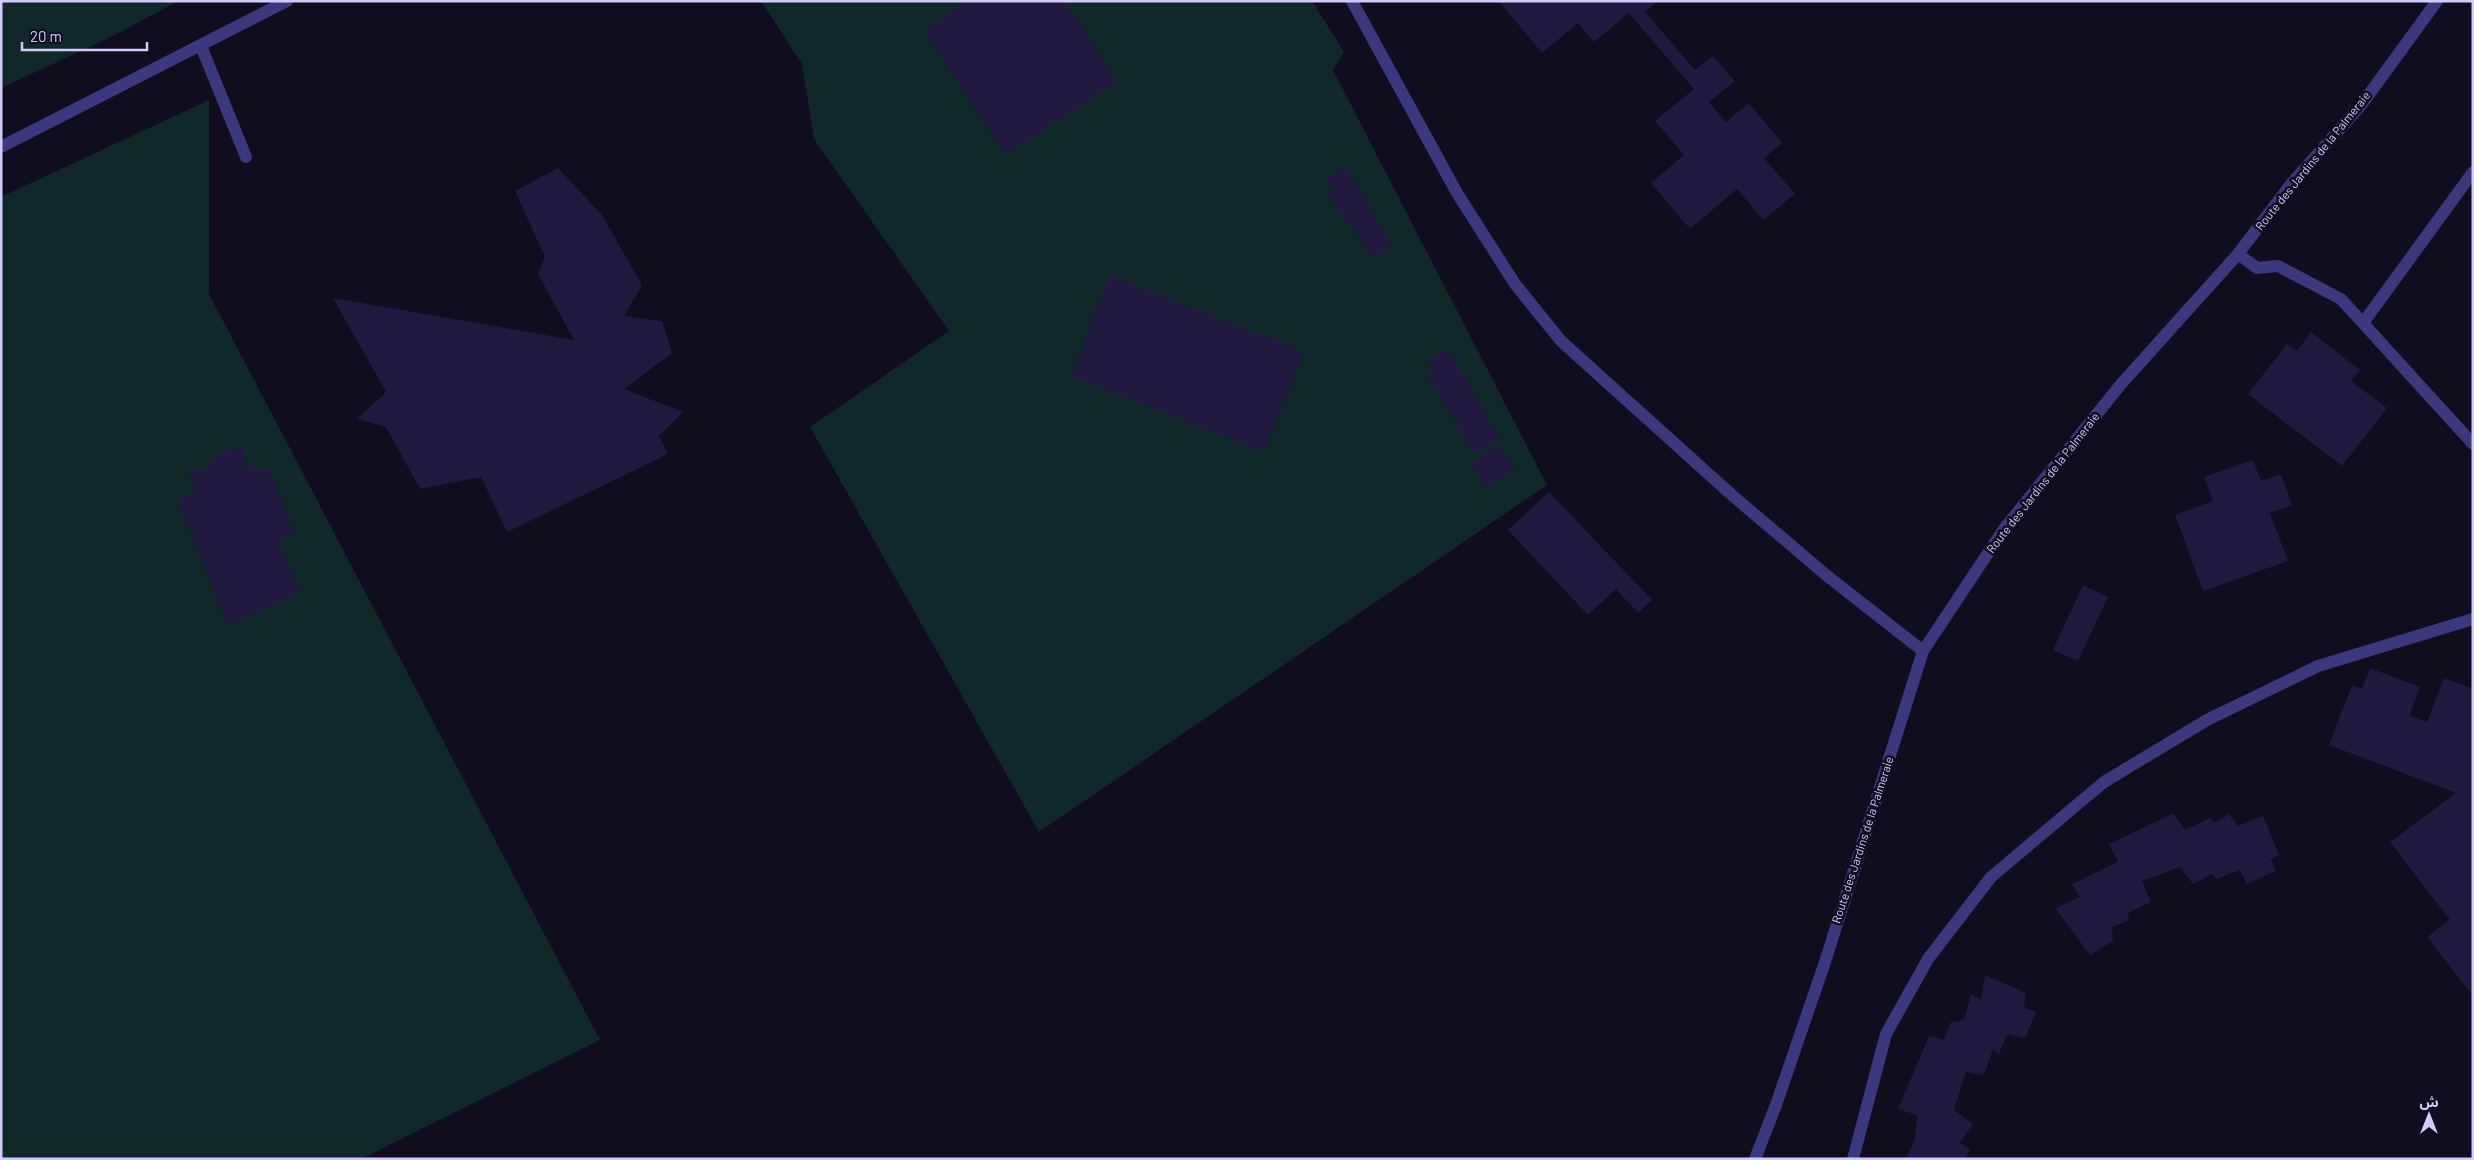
<svg xmlns="http://www.w3.org/2000/svg" width="2474" height="1160" font-family="Barlow,'Noto Sans Arabic',sans-serif">
<style>
.green{fill:#102928}
.building{fill:#21193f}
.lines{fill:none;stroke-linecap:round;stroke-linejoin:round}
.minor{stroke:#3b387d;stroke-width:12}
.labels{text-anchor:middle;stroke-width:5;stroke-linejoin:round;paint-order:stroke}
.street-label{font-size:12px;fill:#d1cbfe;stroke:#100d1f}
</style>
<rect width="100%" height="100%" fill="#100d1f"/>
<!-- green -->
<path class="green" d="M1 1H178L113 36 1 88Z
M761 1H1312L1344 52 1333 70 1547 485 1039 832 810 427 949 331 814 139 802 64Z
M209 100V294L600 1040 361 1159H1V197Z"/>
<!-- building -->
<path class="building" d="M967 1H1064L1117 82 1005 155 924 30Z
M1499 1H1658L1645 12 1695 70 1713 56 1735 81 1709 102 1726 122 1749 103 1782 143 1764 158 1795 194 1763 220 1737 189 1690 229 1651 183 1684 155 1655 121 1694 89 1629 13 1594 42 1578 23 1542 53Z
M1346 166 1391 246 1371 258 1351 222 1346 224 1328 193 1334 191 1326 177Z
M558 168 602 215 642 285 624 316 662 321 672 353 624 389 683 412 659 436 668 454 507 532 481 477 420 489 386 427 357 419 386 392 333 298 574 340 538 274 545 257 515 191Z
M1110 276 1304 351 1264 452 1071 376Z
M2311 332 2360 370 2351 381 2387 408 2342 466 2248 394 2287 344 2297 351Z
M1448 349 1500 439 1474 454 1428 376 1434 372 1427 361Z
M1499 445 1515 470 1487 488 1471 463Z
M245 448 246 466 270 470 294 533 279 544 301 593 228 626 178 500 195 493 188 473 205 468 220 452Z
M2253 460 2261 481 2281 474 2292 505 2270 513 2288 561 2203 591 2175 515 2213 501 2204 477Z
M1549 492 1652 600 1638 613 1616 589 1588 615 1508 530Z
M2083 585 2108 597 2078 661 2053 650Z
M2370 668 2420 687 2409 716 2427 722 2444 678 2473 689V996L2427 937 2450 920 2390 842 2456 793 2329 745 2352 685 2362 689Z
M2174 813 2185 830 2210 818 2214 823 2229 814 2238 826 2263 816 2279 855 2271 859 2276 871 2247 884 2240 870 2217 879 2212 874 2193 884 2180 867 2142 881 2151 902 2128 913 2129 921 2112 927 2113 941 2090 955 2055 908 2080 897 2072 884 2118 862 2109 844Z
M1985 975 2026 993 2024 1007 2036 1012 2025 1038 2007 1034 1999 1054 1993 1049 1984 1075 1966 1072 1954 1110 1973 1124 1960 1143 1970 1149 1965 1159H1906L1915 1139 1917 1115 1898 1109 1929 1036 1944 1040 1951 1022 1964 1020 1971 994 1981 1000Z"/>
<g class="lines">
<!-- minor -->
<path class="minor" d="M1352 1 1457 193 1515 284 1561 341 1733 496 1826 575 1923 651
M201 46 246 157
M1 147 287 1
M2238 254 2257 268 2278 266 2341 299 2473 444
M2363 323 2473 172
M1755 1159 1776 1105 1825 962 1923 651 2004 529 2122 383 2238 254 2292 183 2362 104 2437 1
M1853 1159 1886 1034 1928 959 1991 877 2104 782 2207 720 2318 666 2473 619"/>
</g>
<g class="labels">
<!-- street labels -->
<g class="street-label">
<text transform="translate(2313 161) rotate(-51)" y="4">Route des Jardins de la Palmeraie</text>
<text transform="translate(2043 483) rotate(-52)" y="4">Route des Jardins de la Palmeraie</text>
<text transform="translate(1863 840) rotate(-72)" y="4">Route des Jardins de la Palmeraie</text>
</g>
</g>
<!-- border -->
<rect width="2474" height="1160" fill="none" stroke="#d1cbfe" stroke-width="5"/>
<!-- north arrow -->
<g transform="translate(2429 1115)" stroke="#100d1f" stroke-width="4" paint-order="stroke">
<path d="M0-4L9 19L0 12L-9 19Z" fill="#d1cbfe"/>
<text y="-8" font-size="14" font-weight="bold" text-anchor="middle" fill="#d1cbfe">ش</text>
</g>
<!-- scale -->
<path d="M22 42v8h125v-8" fill="none" stroke="#d1cbfe" stroke-width="2.5"/>
<text x="30" y="42" font-size="15" fill="#d1cbfe" stroke="#100d1f" stroke-width="4" paint-order="stroke">20 m</text>
</svg>
